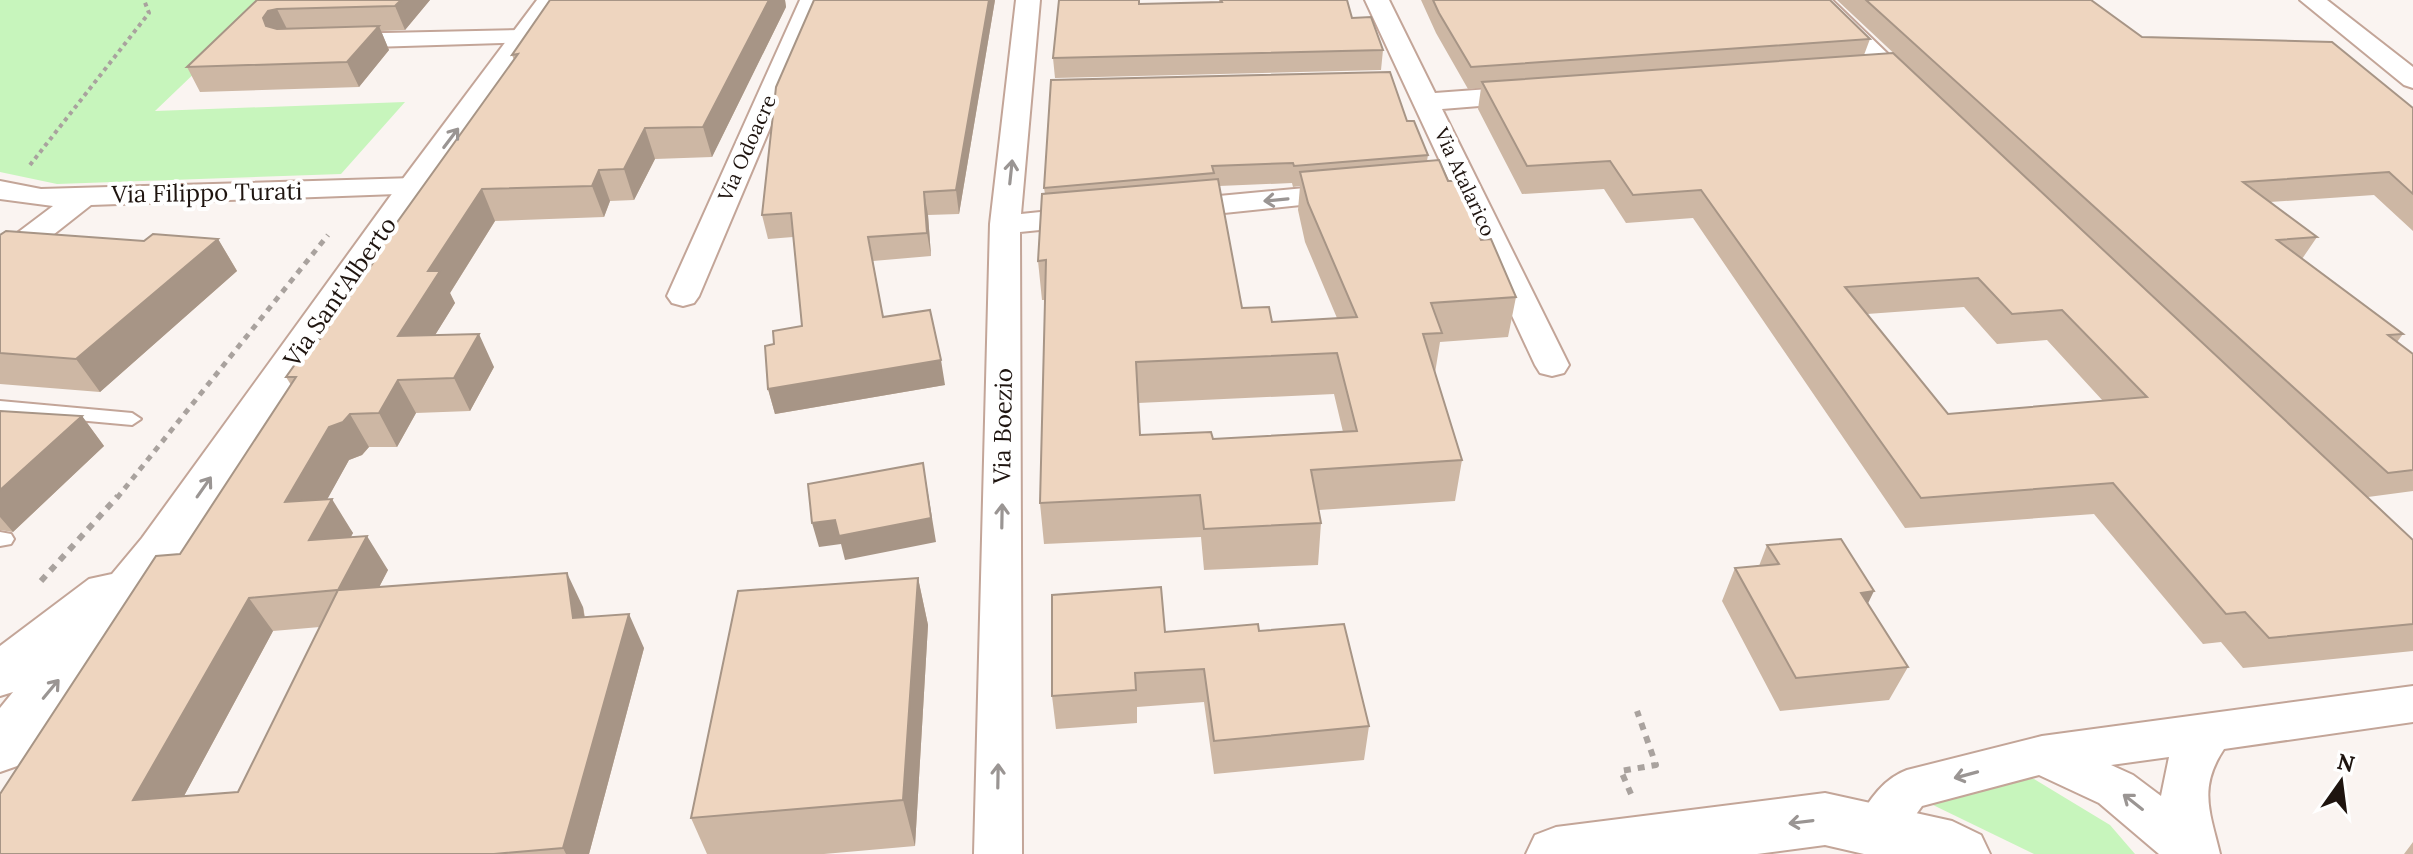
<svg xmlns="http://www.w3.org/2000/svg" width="2413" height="854" font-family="Lora,serif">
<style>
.green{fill:#c7f5bc}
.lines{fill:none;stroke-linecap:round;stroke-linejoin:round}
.lane-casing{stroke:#c3a598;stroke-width:4}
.street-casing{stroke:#c3a598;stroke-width:4}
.secondary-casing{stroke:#c3a598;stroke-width:4}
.path-far2{stroke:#a9a29e;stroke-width:4;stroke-dasharray:4 4;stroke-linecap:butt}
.path-far1{stroke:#a9a29e;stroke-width:5;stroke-dasharray:6 6;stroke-linecap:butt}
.path{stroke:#a9a29e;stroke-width:6;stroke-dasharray:7 7;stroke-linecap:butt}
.lane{fill:#fff;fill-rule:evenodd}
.street{fill:#fff;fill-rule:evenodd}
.secondary{fill:#fff;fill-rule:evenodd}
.wall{fill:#cdb7a4;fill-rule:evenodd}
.shaded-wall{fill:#a79586}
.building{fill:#eed5bf;stroke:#a79586;stroke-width:2;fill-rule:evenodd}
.oneway{stroke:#9a9593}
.labels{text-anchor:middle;stroke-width:8;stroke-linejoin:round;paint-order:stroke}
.far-street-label{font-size:20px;fill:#1e140f;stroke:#fff}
.street-label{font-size:24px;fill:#1e140f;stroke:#fff}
</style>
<rect width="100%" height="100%" fill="#faf4f1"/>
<!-- green -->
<path class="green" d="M0 0H271L155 111 405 102 341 174 57 184 0 172Z
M2034 779 2110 825 2135 854H2034L1933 805 1988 780Z"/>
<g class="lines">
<defs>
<path id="lane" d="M0 401 132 413 141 419 132 425 0 413Z
M0 532 11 534 14 539 11 544 0 546Z"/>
<path id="street" d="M800 0H824L699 296 694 303 683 306 672 303 667 296Z
M1016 0H1040L1021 214 1089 207 1100 210 1104 216 1100 222 1089 225 1020 232 1022 854H974L990 224Z
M1365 0H1389L1435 93 1530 86 1539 88 1543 94 1539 100 1530 102 1442 109 1569 365 1564 373 1552 376 1540 373 1535 365Z
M1807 0H1832L1918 83 1922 88 1918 93H1900Z
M2300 0H2327L2413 67V88L2404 85Z
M525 30 534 32 537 37 534 42 339 48 330 46 327 41 330 36 339 34Z
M414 178 424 181 428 187 424 193 91 205 11 268 0 270V246L53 206 0 199V181L41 189Z
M1348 184 1358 187 1363 193 1358 199 1176 218 1166 215 1161 209 1166 203 1176 200Z
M2413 686V722L2224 749C2198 788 2210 812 2220 854H2159L2099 803 2039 775 1922 806 1895 844 1878 850 1861 844 1854 829C1865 805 1882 779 1907 770L2042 736ZM2169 757 2161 796 2133 775 2111 765Z"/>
<path id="secondary" d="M537 0H566L428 192 176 564 20 765 0 772V708L13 692 0 696V646L89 579 112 574 142 538 402 180Z
M1825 793 1952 821 1981 835 1990 854H1864L1825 845 1757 854H1526L1535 835 1556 827Z"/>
</defs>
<!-- lane casing -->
<use href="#lane" class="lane-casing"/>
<!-- street casing -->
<use href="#street" class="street-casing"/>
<!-- secondary casing -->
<use href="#secondary" class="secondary-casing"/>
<!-- path-far2 -->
<path class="path-far2" d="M30 165 149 13 144 0"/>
<!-- path-far1 -->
<path class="path-far1" d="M117 498 328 235"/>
<!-- path -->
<path class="path" d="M41 581 118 496
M1631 794 1621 771 1656 765 1637 711"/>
<!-- lane -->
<use href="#lane" class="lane"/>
<!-- street -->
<use href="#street" class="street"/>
<!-- secondary -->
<use href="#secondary" class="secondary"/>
</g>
<!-- wall -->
<path class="wall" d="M257 0H430L405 30 381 31 389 50 359 87 200 92 187 67Z
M550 0H785L786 7 712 157 655 159 634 200 610 201 604 217 495 221 450 293 455 303 435 335 494 367 470 411 416 413 397 447H369L362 455 349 460 327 499 353 533 350 538 388 570 379 587 583 607 585 617 644 648 589 854H0L180 554 291 385 286 377 320 339 372 264 370 260 514 60 512 55ZM320 627 238 792 184 796 273 631Z
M995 0 959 214 928 215 931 256 873 261 883 317 945 385 775 414 768 389 774 344 802 326 793 237 768 239 762 215Z
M1219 0H1347L1352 18 1383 50 1381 70 1055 78 1053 58 1139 4 1219 2Z
M1421 0H1830L1870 39 1864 55 2321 454 1837 0H2091L2142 37 2413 108V231L2374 195 2270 202 2317 237 2302 259 2403 334 2397 342 2413 354V491L2368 497 2413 540V651L2243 668 2221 642 2203 644 2094 514 1905 528 1693 218 1626 223 1604 189 1522 194 1478 109 1481 88 1468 89 1436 33ZM1964 307 1997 344 2047 340 2103 401 1948 414 1867 314Z
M1407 121 1428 155 1427 161 1448 181 1516 297 1508 337 1440 342 1435 373 1462 460 1455 501 1319 510 1321 523 1318 565 1204 570 1201 537 1044 544 1040 503 1045 300H1042L1038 261 1045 194 1044 188ZM1292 183 1293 187 1300 186 1298 210 1305 242 1337 318 1272 322 1242 308 1219 186ZM1334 394 1343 432 1213 439 1140 435 1138 403Z
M0 235 144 241 218 239 237 271 100 392 0 384Z
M0 411 82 416 104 446 13 532 0 530Z
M1767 545 1868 604 1908 667 1889 700 1780 711 1722 601 1735 568 1759 566Z
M918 578 928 625 915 846 824 854H707L691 818Z
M1259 631 1369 726 1364 760 1214 774 1204 702 1137 707V723L1056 729 1052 696 1165 632Z
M2413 842V854H2404Z"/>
<!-- shaded-wall -->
<path class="shaded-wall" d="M401 0H430L405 30 395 6Z
M769 0H785L786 7 712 157 703 127Z
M989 0H995L959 214 956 190Z
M277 9 289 33 266 26 263 18 268 11Z
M379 26 389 50 359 87 347 62Z
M645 128 655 159 634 200 624 169Z
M599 170 610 201 604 217 592 186Z
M482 189 495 221 450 293 455 303 414 369 398 336 428 271Z
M924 192 928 215 931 256 927 233Z
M218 239 237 271 100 392 76 359Z
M479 334 494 367 470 411 454 378Z
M941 360 945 385 775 414 768 389Z
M398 380 416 413 397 447 379 413Z
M350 414 369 447 362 455 349 460 307 536 285 502 329 427Z
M82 416 104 446 13 532 0 517V490Z
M923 463 936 542 845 560 841 544 819 547 812 523Z
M332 499 353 533 331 574 309 540Z
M367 536 388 570 360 624 338 590Z
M567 573 583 607 589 652 573 618Z
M918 578 928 625 915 846 903 800Z
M1874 591 1858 624 1861 593Z
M249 598 273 631 164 833 133 800Z
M629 614 644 648 589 854H566L563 848Z"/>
<!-- building -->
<path class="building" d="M257 0H401L395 6 277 9 268 11 263 18 266 26 277 29 379 26 347 62 187 67Z
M550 0H769L703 127 645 128 624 169 599 170 592 186 482 189 428 271H440L398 336 479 334 454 378 398 380 379 413 350 414 343 422 329 427 285 502 332 499 309 540 367 536 338 590 567 573 573 618 629 614 563 848 494 854H0V794L156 556 180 554 296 377H286L313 339H320L375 260H370L518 54 512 55ZM338 590 238 792 133 800 249 598Z
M814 0H989L956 190 924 192 927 233 868 237 883 317 930 310 941 360 768 389 765 346 774 344 773 331 802 326 791 213 762 215 776 87Z
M1059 0H1139V4L1222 2 1221 0H1347L1352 18 1371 17 1383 50 1053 58Z
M1433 0H1830L1870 39 1471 67 1439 13Z
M1866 0H2091L2142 37 2332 42 2413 108V194L2389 172 2243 182 2317 237 2277 240 2403 334 2388 335 2413 354V470L2388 473Z
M1893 53 2413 540V624L2269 638 2245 612 2226 614 2113 483 1921 498 1701 190 1633 195 1610 161 1527 166 1482 82ZM1978 278 2012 314 2062 310 2147 397 1948 414 1845 287Z
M1390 72 1407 121H1414L1428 155 1294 166 1293 163 1212 166 1214 173 1044 188 1051 80Z
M1439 160 1448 181H1456L1481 240 1491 239 1516 297 1431 303 1442 333 1423 334 1462 460 1311 470 1321 523 1204 529 1200 495 1040 503 1046 260 1038 261 1042 194 1218 179 1242 308 1269 307 1272 322 1357 317 1308 203 1300 172ZM1337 353 1357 431 1213 439 1211 432 1140 435 1136 362Z
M6 231 144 241 153 234 218 239 76 359 0 353V235Z
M0 411 82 416 0 490Z
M923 463 931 518 839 536 835 520 812 523 808 484Z
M1841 539 1874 591 1861 593 1908 667 1796 678 1735 568 1779 564 1767 545Z
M918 578 903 800 691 818 738 591Z
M1161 587 1165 632 1258 624 1259 631 1344 624 1369 726 1214 741 1204 669 1135 673 1136 690 1052 696V595Z"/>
<!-- one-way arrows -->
<defs><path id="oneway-shaft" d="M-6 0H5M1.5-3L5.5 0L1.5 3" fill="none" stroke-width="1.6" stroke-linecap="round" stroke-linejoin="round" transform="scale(2)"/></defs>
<g class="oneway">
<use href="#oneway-shaft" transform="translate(451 138) rotate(-53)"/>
<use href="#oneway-shaft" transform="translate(1011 172) rotate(-84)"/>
<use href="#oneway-shaft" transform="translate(1276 200) rotate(175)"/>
<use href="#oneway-shaft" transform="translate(204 487) rotate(-55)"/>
<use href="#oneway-shaft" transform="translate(1002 516) rotate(-89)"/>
<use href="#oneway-shaft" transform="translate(51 689) rotate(-50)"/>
<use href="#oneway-shaft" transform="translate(1966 775) rotate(165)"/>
<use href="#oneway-shaft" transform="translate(998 776) rotate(-89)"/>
<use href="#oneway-shaft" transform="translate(2133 802) rotate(-142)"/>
<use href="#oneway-shaft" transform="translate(1801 822) rotate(173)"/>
</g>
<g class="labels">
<!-- far-street labels -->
<g class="far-street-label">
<text transform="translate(747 148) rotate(-66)" y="7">Via Odoacre</text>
<text transform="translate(1465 182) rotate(65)" y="7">Via Atalarico</text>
</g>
<!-- street labels -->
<g class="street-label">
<text transform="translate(207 193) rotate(-1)" y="8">Via Filippo Turati</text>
<text transform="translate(340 292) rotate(-55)" y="8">Via Sant'Alberto</text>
<text transform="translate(1003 426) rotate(-89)" y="8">Via Boezio</text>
</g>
</g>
<!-- north arrow -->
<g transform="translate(2341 782) rotate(14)" stroke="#ffffff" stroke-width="6" paint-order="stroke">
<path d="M0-6L14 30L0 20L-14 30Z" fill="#1e140f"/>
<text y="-12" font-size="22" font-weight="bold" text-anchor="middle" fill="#1e140f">N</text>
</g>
</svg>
